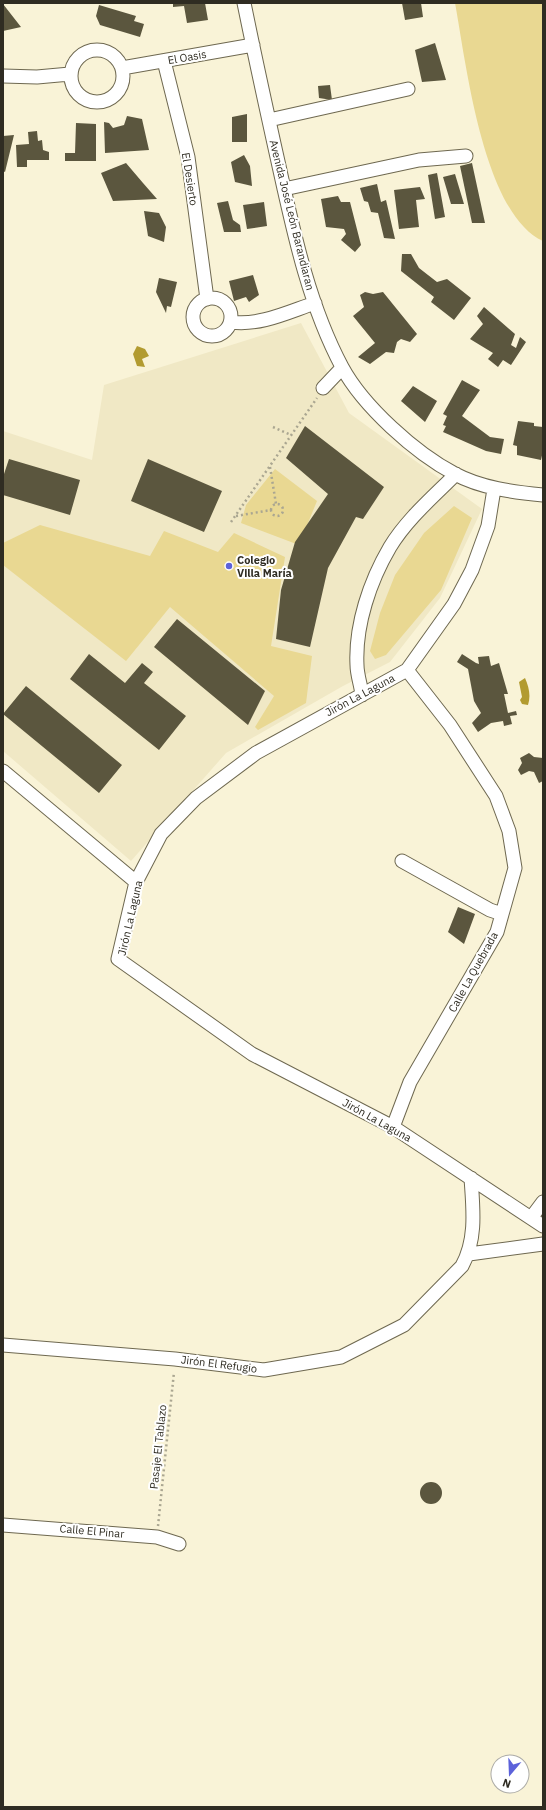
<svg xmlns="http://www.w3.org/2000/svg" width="546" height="1810" font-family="'IBM Plex Sans',sans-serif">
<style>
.built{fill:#f0e8c5}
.green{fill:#e9d892}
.water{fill:#b29b30}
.building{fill:#5b563e}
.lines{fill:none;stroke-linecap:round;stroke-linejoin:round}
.minor-casing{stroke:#6e6850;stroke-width:15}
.path{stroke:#aaa691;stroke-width:2.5;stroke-dasharray:2 3;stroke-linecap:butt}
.minor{stroke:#fff;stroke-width:13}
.poi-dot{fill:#5c62da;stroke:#fff;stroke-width:1.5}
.labels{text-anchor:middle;stroke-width:4;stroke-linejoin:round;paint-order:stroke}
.street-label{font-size:11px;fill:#2f2c22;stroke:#fff}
.poi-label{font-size:11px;font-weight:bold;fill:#2f2c22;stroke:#fff;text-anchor:start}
</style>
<rect width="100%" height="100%" fill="#f9f3d7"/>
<!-- built -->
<path class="built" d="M301 323 349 413 482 509 440 598 390 662 343 686 226 753 131 861 3 751V431L92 460 104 385Z"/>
<!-- green -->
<path class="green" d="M455 3H543V241C483 214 466 62 455 3Z
M275 469 317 501 299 545 241 523 246 505Z
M454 506 472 518 441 590 386 655 375 659 370 651 380 613 395 575 424 533Z
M40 525 150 556 164 531 218 552 234 533 285 557 271 646 312 656 306 703 258 730 255 727 274 696 170 607 126 661 3 565V543Z"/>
<!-- water -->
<path class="water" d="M137 346 145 349 149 356 142 359 145 367 137 366 133 354Z
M525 678C529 687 531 696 528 705L522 704 520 700 522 697 519 682Z"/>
<!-- building -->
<path class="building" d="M173 3H205L208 20 187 23 184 6 173 7Z
M402 3H421L423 17 405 20Z
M3 4 21 27 3 31Z
M99 5 136 16 134 21 144 24 140 37 100 25 96 16Z
M435 43 446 80 422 82 415 50Z
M330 85 332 100 319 98 318 86Z
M247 114V142H232V117Z
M127 116 142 119 149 150 105 153 104 122 109 123 113 128 124 125Z
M76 123 96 124V161H65V153H75Z
M37 131 38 141 42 140 43 150 49 152V160H27V167H17L16 145 29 144 28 132Z
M14 135 5 172 3 171V136Z
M244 155 250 166 252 186 235 182 231 162Z
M126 163 143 183 157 199 113 201 101 173Z
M472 163 485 223H472L460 166Z
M437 173 445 217 435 219 428 175Z
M455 174 464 204H451L443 177Z
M377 184 381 202 386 200 395 239 384 238 378 213 371 212 368 202 364 201 360 188Z
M420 187 425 199 416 200 419 227 399 229 394 190Z
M338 196 341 202H350L361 245 355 252 341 240 346 234 344 229 326 227 321 199Z
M228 201 233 220 240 225 241 232H224L217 203Z
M264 202 267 226 247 229 243 205Z
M144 211 159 213 166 227 164 242 148 236Z
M402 254H411L419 268 437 282 447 279 471 298 454 320 431 302 434 297 401 271Z
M253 275 259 295 249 302 246 297 234 301 229 281Z
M159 278 177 282 171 307 167 306 166 313 156 292Z
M365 292 373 294 383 292 417 334 410 342 401 339 397 342 394 353 386 352 370 364 358 357 375 343 353 316 364 307 360 295Z
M484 307 515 334 511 345 516 348 520 337 526 342 511 365 503 360 498 367 488 359 493 353 470 339 483 324 477 316Z
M462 380 480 390 462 416 490 437 504 439 501 454 486 451 443 432 446 426 443 425 447 416 443 414Z
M413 386 437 401 425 422 401 401Z
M518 421 534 423V426L543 427V451L541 460 517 455V446L513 445Z
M305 426 384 487 363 519 356 517 328 568 310 647 276 639 281 590 295 542 328 494 286 458Z
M9 459 80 480 70 515 3 495V477Z
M148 459 222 491 204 532 131 501Z
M177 619 265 691 248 725 154 647Z
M89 654 125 683 142 663 153 672 144 683 186 716 159 750 70 679Z
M462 654 476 663 479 664 478 657 489 656 491 666 499 663 508 694H504L508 713 516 711 517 715 510 716 512 724 504 726 503 721 491 723 478 732 472 723 481 713 474 701 468 669 457 662Z
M26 686 122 765 99 793 3 714Z
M529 753 534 757 543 758V781L539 783 534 772 529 771 521 775 518 770 522 763 520 758Z
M458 907 475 914 464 944 448 932Z
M420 1493a11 11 0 1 1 22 0a11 11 0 1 1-22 0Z"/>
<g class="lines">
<defs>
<path id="minor" d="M244 3C255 57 267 112 279 166 294 234 309 305 342 367 363 406 415 453 455 474 481 488 513 492 543 495
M71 76a26 26 0 1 1 52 0a26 26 0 1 1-52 0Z
M164 61 188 157 207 299
M122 68 253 45
M3 76 37 77 70 74
M269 120 408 89
M284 189 419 160 466 156
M193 317a19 19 0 1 1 38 0a19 19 0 1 1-38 0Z
M231 322C260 326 288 312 315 303
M323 388 342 368
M494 489 488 526 472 570 454 604 407 670 256 753 196 798 161 834 136 882 118 959 252 1054 393 1127 543 1226
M362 695C361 685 357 675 357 665 355 625 370 581 390 547 407 519 433 497 456 474
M3 771 136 882
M402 861 490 910 502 914
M393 1127 410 1082 497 932 515 868 509 831 496 796 450 725 407 670
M531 1218 543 1202
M469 1254 543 1244
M3 1345 175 1359 264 1370 341 1357 404 1325 462 1266C477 1239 473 1208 471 1178
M3 1525 157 1537 179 1544"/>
</defs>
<!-- minor casing -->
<use href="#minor" class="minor-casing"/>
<!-- path -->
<path class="path" d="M273 427 291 435
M270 467 276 504
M271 510a6 6 0 1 1 12 0a6 6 0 1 1-12 0Z
M236 516 271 510
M231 522 317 398
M158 1526 174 1372"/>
<!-- minor -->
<use href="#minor" class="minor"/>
</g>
<!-- markers -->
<circle class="poi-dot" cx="229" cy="566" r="4"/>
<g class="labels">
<!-- street labels -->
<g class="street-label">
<text transform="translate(187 57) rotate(-10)" y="4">El Oasis</text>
<text transform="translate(190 179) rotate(81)" y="4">El Desierto</text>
<text transform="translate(292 215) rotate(76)" y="4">Avenida José León Barandiaran</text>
<text transform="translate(360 695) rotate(-28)" y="4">Jirón La Laguna</text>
<text transform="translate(130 918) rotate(-77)" y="4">Jirón La Laguna</text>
<text transform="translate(473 972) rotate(-61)" y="4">Calle La Quebrada</text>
<text transform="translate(377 1120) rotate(29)" y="4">Jirón La Laguna</text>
<text transform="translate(219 1364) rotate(7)" y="4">Jirón El Refugio</text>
<text transform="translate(158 1447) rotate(-84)" y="4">Pasaje El Tablazo</text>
<text transform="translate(92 1531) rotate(5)" y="4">Calle El Pinar</text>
</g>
<!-- poi labels -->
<g class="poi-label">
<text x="237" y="564">Colegio<tspan x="237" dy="13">Villa María</tspan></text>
</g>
</g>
<!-- border -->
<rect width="546" height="1810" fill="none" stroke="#2f2c22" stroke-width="8"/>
<!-- north arrow -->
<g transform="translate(510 1774) rotate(199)"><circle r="19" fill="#ffffff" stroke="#acaba7"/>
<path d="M0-3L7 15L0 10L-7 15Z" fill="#5c62da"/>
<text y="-6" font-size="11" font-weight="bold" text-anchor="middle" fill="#2f2c22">N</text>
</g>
</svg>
